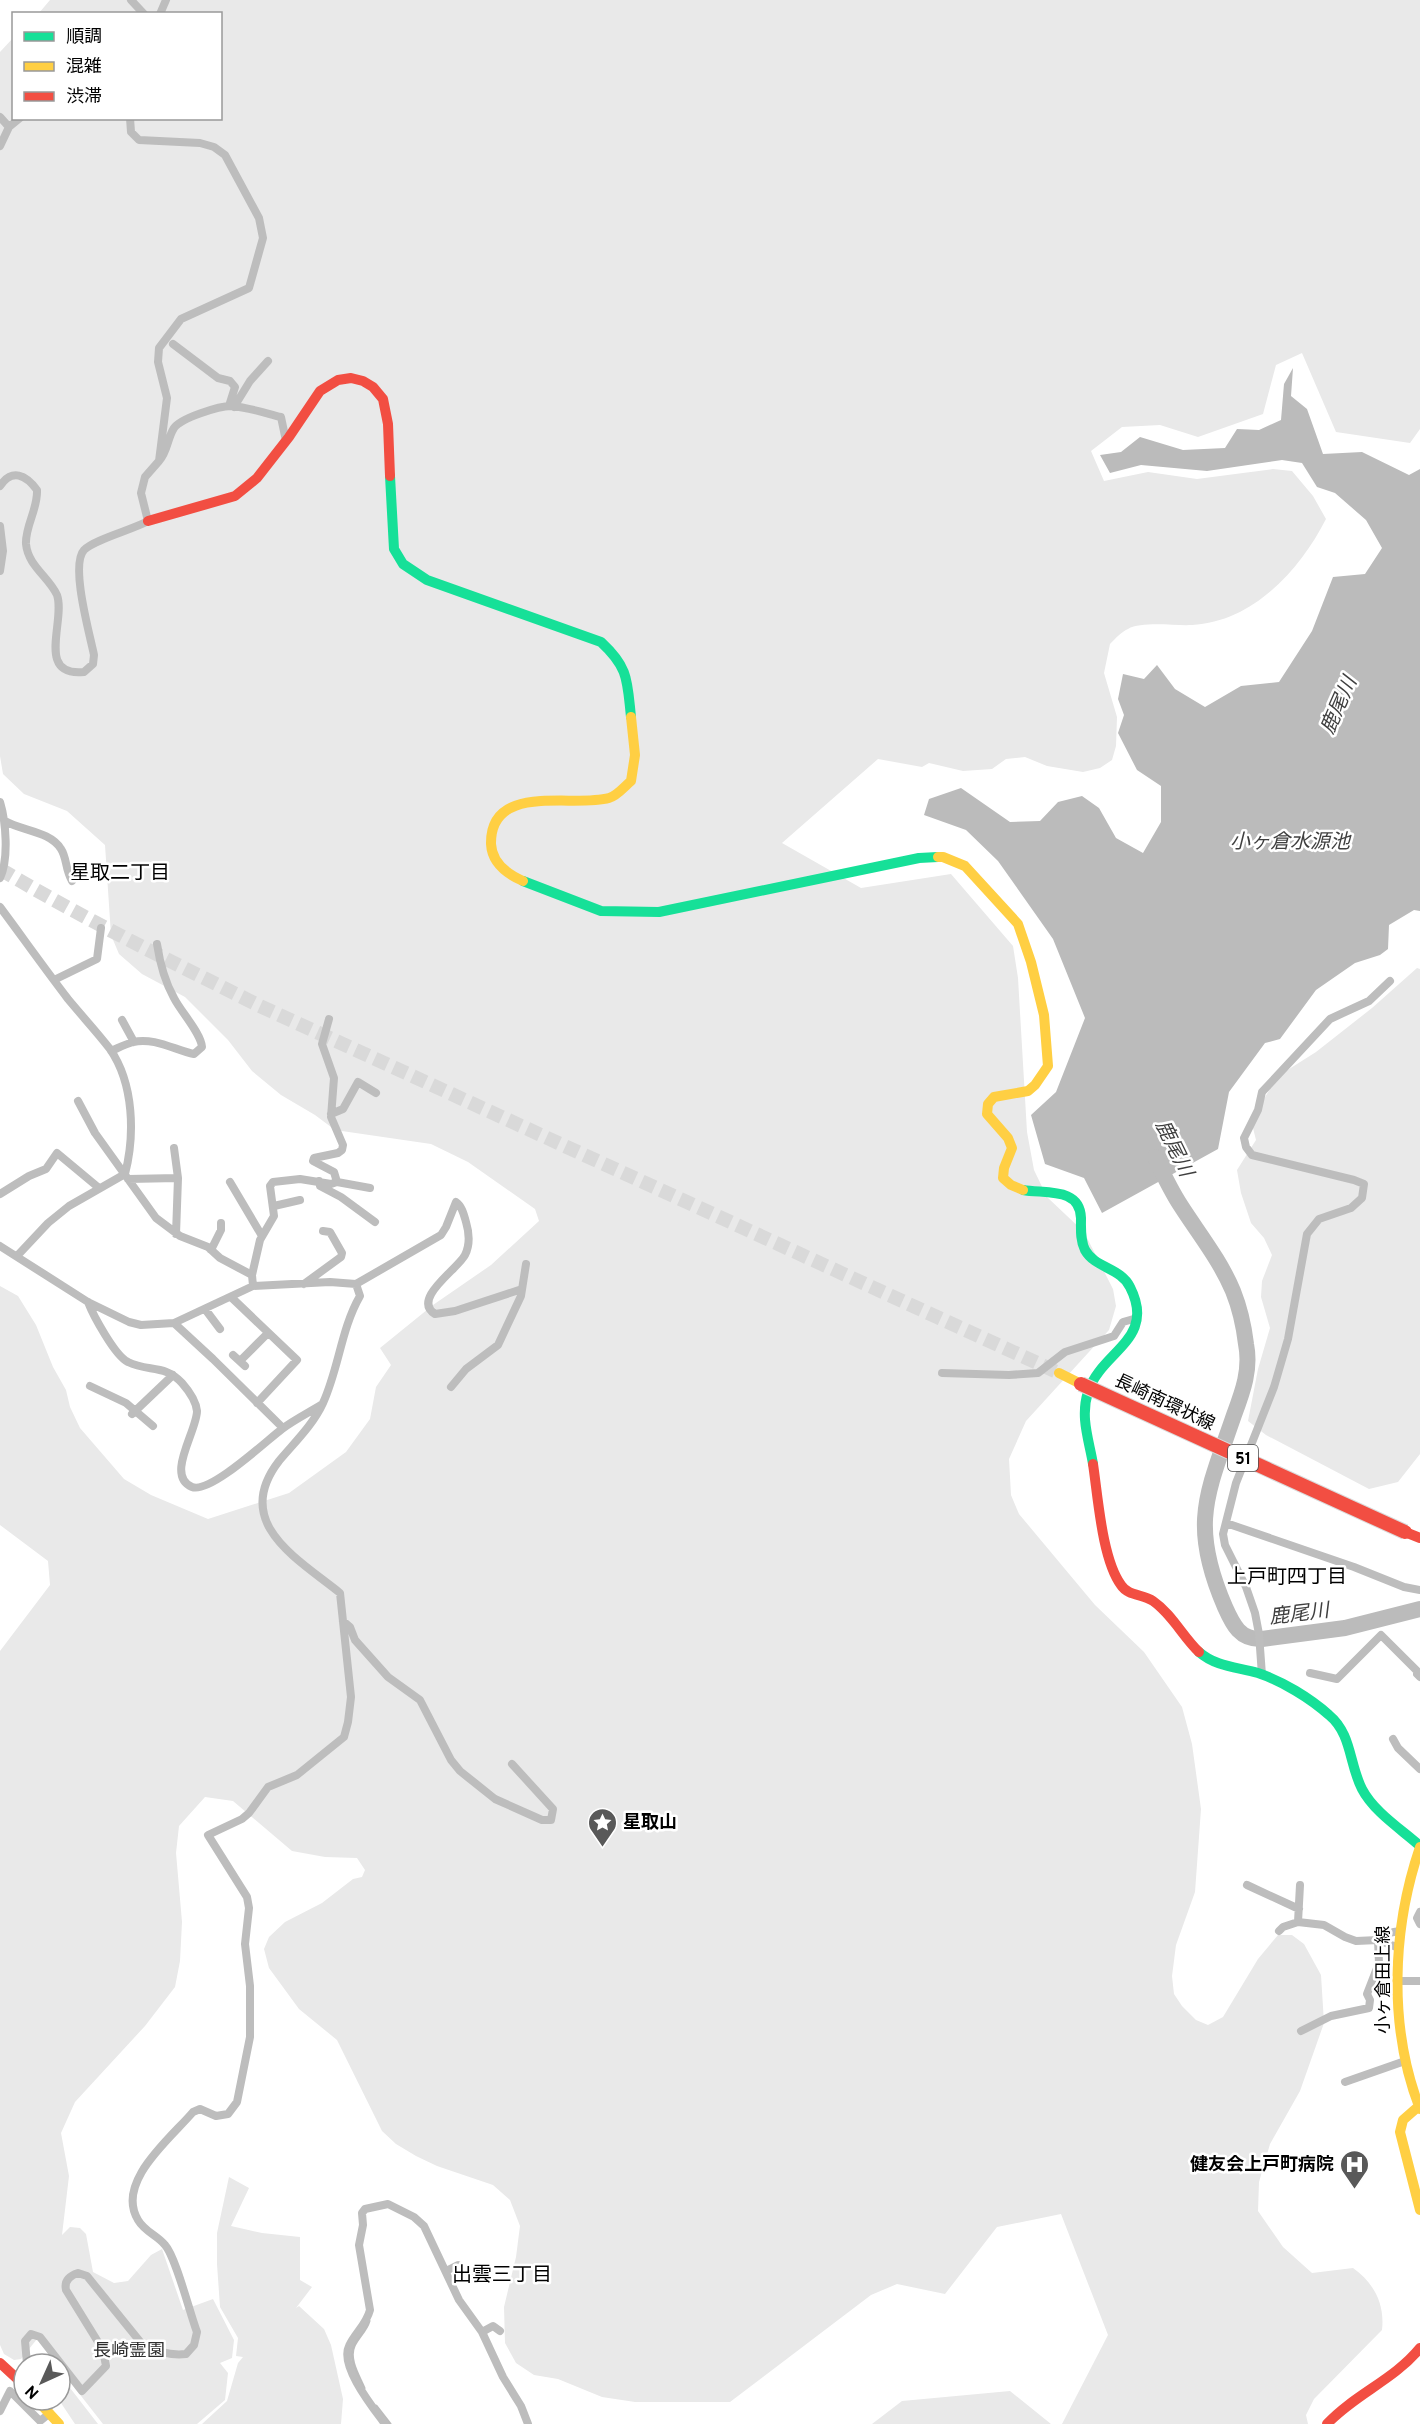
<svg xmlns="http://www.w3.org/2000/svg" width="1420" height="2424" font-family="Overpass,'Noto Sans JP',sans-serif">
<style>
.green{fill:#e9e9e9}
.water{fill:#bbb}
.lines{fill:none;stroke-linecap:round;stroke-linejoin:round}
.stream{stroke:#bbb;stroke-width:3}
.river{stroke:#bbb;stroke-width:16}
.highway-tunnel{stroke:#d9d9d9;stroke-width:14;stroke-dasharray:14 7;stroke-linecap:butt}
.street{stroke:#bdbdbd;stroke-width:8}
.fast{stroke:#16e098;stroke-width:10}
.slow{stroke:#ffcf43;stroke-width:10}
.jam{stroke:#f24e42;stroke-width:10}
.jam-bridge-casing{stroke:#dbdbdb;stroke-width:16;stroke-linecap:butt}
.jam-bridge{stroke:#f24e42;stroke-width:14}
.labels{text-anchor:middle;stroke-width:5;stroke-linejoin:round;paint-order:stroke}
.shield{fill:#fff;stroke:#4c4c4c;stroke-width:1.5}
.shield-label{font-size:16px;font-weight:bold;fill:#000}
.street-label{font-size:18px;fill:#000;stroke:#fff}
.poi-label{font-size:18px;font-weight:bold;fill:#000;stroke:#fff;text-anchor:start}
.park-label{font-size:18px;fill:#2e2e2e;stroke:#fff}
.water-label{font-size:20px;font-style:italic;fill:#3f3f3f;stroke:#fff}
.neighbourhood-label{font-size:20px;fill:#000;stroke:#fff}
</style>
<rect width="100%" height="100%" fill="#fff"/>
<!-- green -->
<path class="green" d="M50 0H1420V429L1410 443 1336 432 1302 353 1276 365 1263 414 1198 437 1160 425 1122 427 1091 451 1104 481 1148 472 1197 479 1273 469 1292 471 1313 496 1326 519C1300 570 1253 622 1192 625 1175 626 1142 621 1128 629 1121 632 1115 639 1110 644L1104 673 1117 717 1116 746 1112 760 1100 768 1083 772 1047 766 1025 757 1006 759 992 769 963 771 929 763 922 767 878 759 782 843 861 888 951 874 1013 946 1018 978 1027 1132 1034 1170 1047 1197 1084 1232 1113 1289 1116 1306 1109 1330 1026 1421 1009 1459 1011 1495 1019 1514 1095 1605 1144 1652 1182 1707 1192 1744 1201 1809 1195 1892 1176 1945 1172 1976 1174 1994 1182 2006 1196 2020 1208 2025 1223 2017 1258 1959 1278 1935H1292L1304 1944 1321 1975 1324 2023 1300 2091 1270 2144 1259 2182 1258 2211 1283 2247 1312 2273 1353 2268C1374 2283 1385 2304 1382 2330L1314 2399 1306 2415 1308 2424H1062L1108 2335 1061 2214 997 2227 945 2294 897 2284 871 2295 730 2402H635L602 2397 558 2379 534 2375 516 2363 505 2343 504 2307 516 2257 520 2226 510 2200 493 2185 437 2166 416 2156 396 2144 382 2131 337 2040 299 2009 269 1968 264 1949 269 1937 285 1922 322 1903 353 1879 362 1877 365 1870 357 1858 325 1857 292 1851 233 1801 205 1797 179 1826 176 1853 182 1922 180 1961 175 1987 145 2026 75 2102 61 2133 69 2176 62 2235 70 2227 80 2228 86 2234 93 2272 114 2283 128 2281 151 2255 162 2249 183 2310 213 2299 234 2340 232 2358 220 2363 228 2373 225 2400 197 2424H103L60 2369V2364H56L37 2339 21 2359 14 2360 4 2354 0 2345V1651L50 1585 48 1561 0 1525V1286L18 1296 36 1325 53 1367 66 1390 70 1407 80 1428 124 1479 151 1495 208 1519 289 1493 346 1452 370 1419 376 1387 391 1365 380 1348 433 1305 491 1265 539 1221 535 1209 468 1162 431 1144 335 1130 315 1115 281 1095 252 1071 228 1040 185 997 142 974 119 954 111 935 105 845 67 811 24 794 3 774 0 756V52L13 38 14 118H220V14L39 13Z
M1417 968 1420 969V1454L1398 1482 1369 1489 1266 1435 1248 1421 1258 1369 1270 1328 1261 1297 1262 1281 1272 1255 1264 1238 1251 1223 1241 1193 1237 1170 1256 1140 1251 1120 1278 1076 1316 1052 1372 1008Z
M229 2177 249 2188 231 2226 262 2233 300 2237V2280L312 2287 296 2308 299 2306 324 2329 331 2345 343 2399 341 2424H202L227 2401 238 2363 243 2357 236 2356 238 2338 220 2307 217 2264V2233Z
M60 2375 98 2424H75L59 2400Z
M1010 2391 1051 2424H872L902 2401Z"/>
<!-- water -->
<path class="water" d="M1293 368 1291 396 1307 409 1323 454 1362 452 1409 475 1420 469V911L1414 910 1389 925 1388 949 1380 955 1355 963 1316 990 1280 1039 1265 1043 1229 1092 1218 1149 1102 1213 1084 1178 1045 1164 1031 1115 1056 1092 1085 1018 1053 939 998 861 966 830 924 815 929 799 961 788 1010 822 1040 821 1058 802 1082 796 1099 808 1116 838 1143 853 1161 822V786L1137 770 1118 733 1124 715 1118 699 1123 674 1144 679 1157 665 1175 689 1205 707 1241 686 1279 682 1312 631 1333 577 1365 574 1382 548 1366 520 1335 493 1317 487 1302 463 1282 460 1207 471 1141 465 1110 473 1100 455 1121 452 1140 437 1183 450 1225 448 1237 429 1259 430 1281 420 1284 384Z"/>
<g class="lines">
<!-- stream -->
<path class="stream" d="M364 2388C359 2376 348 2359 354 2346 358 2337 366 2331 369 2321
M376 2406 390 2424"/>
<!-- river -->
<path class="river" d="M1155 1157C1163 1174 1171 1191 1181 1206 1199 1234 1220 1260 1233 1291 1239 1306 1244 1327 1246 1344 1251 1369 1243 1391 1234 1415 1207 1494 1189 1524 1225 1607 1233 1625 1240 1640 1262 1639L1345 1628 1420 1609"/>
<!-- highway-tunnel -->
<path class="highway-tunnel" d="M0 869C84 919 172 962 260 1006L1059 1373"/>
<!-- street -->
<path class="street" d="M131 0 144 14
M160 14 166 0
M0 117 9 127
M0 146 9 127 20 118
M173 344 218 378 230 381 235 387 229 406
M234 407 250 381 268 361
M159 461C168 451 167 439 174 428 181 418 219 406 231 406 247 407 265 413 281 417L286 441
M0 486C12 468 26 475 37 490 38 509 25 526 26 544 28 566 49 577 57 595 66 620 35 677 84 672L93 664 94 655C90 635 70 565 84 550 95 539 132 530 148 521L141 493 145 477 159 461 167 398 158 362 159 348 181 319 249 288 263 238 259 218 225 155 214 147 200 143 139 140 131 132 130 118
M0 526 3 551 0 571
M0 802C6 822 9 859 0 878
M5 821C22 831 50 831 61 849 67 858 65 869 72 881
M0 907C23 938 45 969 68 999 82 1016 97 1032 110 1049 134 1084 135 1135 125 1174L69 1206 48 1223 17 1256
M54 980 97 959 101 928
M122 1020 134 1042
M111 1051C118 1048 126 1044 133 1042 154 1037 175 1050 194 1054L202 1047C201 1033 181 1012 174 998 164 980 160 964 157 944
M78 1101 95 1133 156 1218 180 1236 208 1247 220 1258 252 1275 253 1286
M331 1114 343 1109 358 1082 376 1093
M174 1148 178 1178 176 1234
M128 1179 178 1178
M319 1181 320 1186 341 1197 375 1222
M230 1182 262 1236
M337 1182 370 1188
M0 1194 29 1176 46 1169 57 1153 99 1188
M274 1206 300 1200
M0 1246 88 1302 129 1322 141 1325 174 1323 253 1286 330 1282 356 1284 360 1296C341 1329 339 1368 323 1403 313 1425 294 1443 279 1461 231 1523 298 1559 340 1593L351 1697 348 1722 344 1737 297 1775 268 1787 249 1813 242 1819 208 1835 247 1897 249 1908 245 1944 250 1986V2037L237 2102 228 2114 216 2116 200 2109 193 2112C171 2138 115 2182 138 2220 145 2232 157 2235 165 2245 176 2257 190 2314 197 2332L194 2345 186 2354C170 2356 157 2352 142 2344L87 2276 78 2273C69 2276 64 2281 66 2290L103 2350 106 2366 82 2391 40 2337 31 2334 25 2341 27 2364
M211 1250 221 1230V1223
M252 1275 260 1240 274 1216 270 1186 273 1182 300 1179 331 1184 337 1182 334 1172 313 1161 314 1158 338 1153 342 1150 343 1145 331 1117 334 1078 322 1044 329 1019
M304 1284 341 1257 342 1253 330 1232 323 1231
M356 1284 441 1235 446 1227 456 1202C462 1206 464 1215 466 1222 469 1232 470 1245 465 1255 458 1269 411 1299 435 1314L455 1311 522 1289
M231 1297 297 1360 257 1403
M88 1302C93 1315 115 1356 128 1362 148 1372 165 1364 182 1383 189 1391 196 1401 197 1411 197 1431 165 1476 192 1487 210 1494 266 1441 282 1429 294 1420 308 1413 321 1405
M205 1309 220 1329
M174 1323 213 1359 283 1428
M233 1355 245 1366
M240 1361 267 1334
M942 1373 1009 1375 1038 1373 1065 1352 1114 1336 1123 1322 1137 1318
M90 1386 126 1403 153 1426
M451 1387 466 1369 498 1345 521 1296 526 1264
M132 1414 173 1375
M1226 1523 1354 1567 1404 1587 1420 1590
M343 1621 350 1627 355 1640 388 1677 420 1700 451 1760 460 1771 495 1799 542 1820H551L553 1809 512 1764
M1310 1673 1337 1679 1381 1635 1418 1672 1417 1674 1420 1677
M1262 1675 1259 1634 1255 1613 1246 1587 1225 1545 1223 1534 1236 1483 1274 1387 1288 1339 1307 1234 1319 1219 1351 1208 1362 1198 1364 1184 1354 1180 1252 1155 1246 1147 1244 1138 1258 1110 1262 1092 1330 1019 1369 1001 1390 981
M1393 1739 1398 1748 1420 1769
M1247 1885 1299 1909
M1420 1912 1417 1918 1420 1924
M1298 1922 1300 1885
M1279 1931 1283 1927 1298 1922 1324 1925 1345 1937 1356 1941 1378 1940 1399 1948
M1399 1981H1420
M1301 2031 1331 2016 1369 2008 1370 2000 1367 1994 1379 1963 1378 1940 1388 1933 1400 1931
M1345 2082 1405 2061
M446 2271 458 2265 471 2274
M482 2332 493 2326 500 2331
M0 2411 10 2391 40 2421 50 2413
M385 2424C374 2409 339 2366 349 2346 355 2333 366 2325 370 2310L359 2245 363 2225 362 2213 365 2209 388 2204 414 2217 424 2226 459 2300 482 2332 503 2377 521 2406 528 2424"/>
<!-- fast -->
<path class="fast" d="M390 476 394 549 403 564 427 580 601 642C629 668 627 680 631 717
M523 881 601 911 659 912 919 858 938 857
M1023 1190C1045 1194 1080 1187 1081 1218 1081 1229 1080 1240 1085 1250 1095 1268 1121 1268 1130 1287 1157 1340 1101 1351 1088 1392 1080 1417 1089 1440 1093 1464
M1199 1652C1216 1667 1238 1667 1258 1673 1282 1681 1310 1698 1329 1715 1352 1734 1349 1764 1362 1789 1374 1812 1401 1829 1420 1846"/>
<!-- slow -->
<path class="slow" d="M938 857H943L965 866 1018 924 1031 962 1044 1015 1048 1066 1035 1085 1028 1091 994 1097 988 1104 987 1114 1008 1138 1012 1148 1004 1168 1003 1178 1011 1185 1023 1190
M523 881C507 874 492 863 491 844 490 782 572 808 609 798 617 796 625 786 631 781L635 755 631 717
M1059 1373 1081 1384
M1420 1847C1392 1929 1388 2027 1420 2109
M1419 2106 1403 2120 1400 2132 1420 2210
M37 2400 59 2424"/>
<!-- jam -->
<path class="jam" d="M148 521 235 496 257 478 289 437 320 391 338 380 351 378 363 381 373 387 383 399 388 424 390 476
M1093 1464C1098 1497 1102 1559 1121 1585 1128 1596 1143 1594 1153 1601 1172 1614 1183 1637 1199 1652
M1405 1532 1420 1538
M0 2363 24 2385
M1327 2424C1355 2394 1394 2380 1420 2348"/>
<defs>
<path id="jam-bridge" d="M1081 1384 1405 1532"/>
</defs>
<!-- jam-bridge casing -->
<use href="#jam-bridge" class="jam-bridge-casing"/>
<!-- jam-bridge -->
<use href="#jam-bridge" class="jam-bridge"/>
</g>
<!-- icons -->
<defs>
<symbol id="sight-pin" viewBox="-11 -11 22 30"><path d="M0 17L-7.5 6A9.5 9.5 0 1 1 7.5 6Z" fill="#595959" stroke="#fff"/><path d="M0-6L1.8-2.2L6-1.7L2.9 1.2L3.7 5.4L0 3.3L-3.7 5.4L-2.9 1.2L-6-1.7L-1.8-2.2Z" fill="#fff"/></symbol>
<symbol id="hospital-pin" viewBox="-11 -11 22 30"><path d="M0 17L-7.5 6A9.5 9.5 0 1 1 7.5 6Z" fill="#595959" stroke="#fff"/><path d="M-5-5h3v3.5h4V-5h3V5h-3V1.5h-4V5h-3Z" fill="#fff"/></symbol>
</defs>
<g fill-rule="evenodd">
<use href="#sight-pin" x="586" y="1806" width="33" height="45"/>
<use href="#hospital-pin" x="1338" y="2148" width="33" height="45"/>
</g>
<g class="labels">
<!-- shield labels -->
<rect class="shield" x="1228" y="1445" width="30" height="26" rx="4.5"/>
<g class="shield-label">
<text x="1243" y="1464">51</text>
</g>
<!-- street labels -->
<g class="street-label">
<text transform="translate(1165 1402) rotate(25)" y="6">長崎南環状線</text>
<text transform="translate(1383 1980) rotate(-90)" y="6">小ヶ倉田上線</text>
</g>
<!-- poi labels -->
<g class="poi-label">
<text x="623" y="1828">星取山</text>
<text x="1334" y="2170" text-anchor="end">健友会上戸町病院</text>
</g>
<!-- park labels -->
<g class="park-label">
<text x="129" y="2356">長崎霊園</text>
</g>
<!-- water labels -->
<g class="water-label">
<text transform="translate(1338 705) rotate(-66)" y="7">鹿尾川</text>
<text x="1290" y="848">小ヶ倉水源池</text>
<text transform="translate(1175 1148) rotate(64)" y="7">鹿尾川</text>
<text transform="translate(1299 1613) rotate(-7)" y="7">鹿尾川</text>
</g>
<!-- neighbourhood labels -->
<g class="neighbourhood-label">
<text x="120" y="879">星取二丁目</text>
<text x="1287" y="1583">上戸町四丁目</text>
<text x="502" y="2281">出雲三丁目</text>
</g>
</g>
<!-- legend -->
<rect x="12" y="12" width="210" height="108" fill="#ffffff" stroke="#999999" stroke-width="1.5"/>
<rect x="24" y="32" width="30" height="9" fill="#16e098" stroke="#999999" stroke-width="1.5"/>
<text x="66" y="42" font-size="18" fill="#000000">順調</text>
<rect x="24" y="62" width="30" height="9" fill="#ffcf43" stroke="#999999" stroke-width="1.5"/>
<text x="66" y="72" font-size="18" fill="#000000">混雑</text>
<rect x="24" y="92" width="30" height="9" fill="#f24e42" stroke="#999999" stroke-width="1.5"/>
<text x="66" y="102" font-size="18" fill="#000000">渋滞</text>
<!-- north arrow -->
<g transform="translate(42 2382) rotate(225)"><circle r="28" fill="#ffffff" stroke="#999999" stroke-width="1.5"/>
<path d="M0-4.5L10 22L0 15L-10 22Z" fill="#595959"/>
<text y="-9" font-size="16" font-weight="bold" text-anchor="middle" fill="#000000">N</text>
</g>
</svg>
